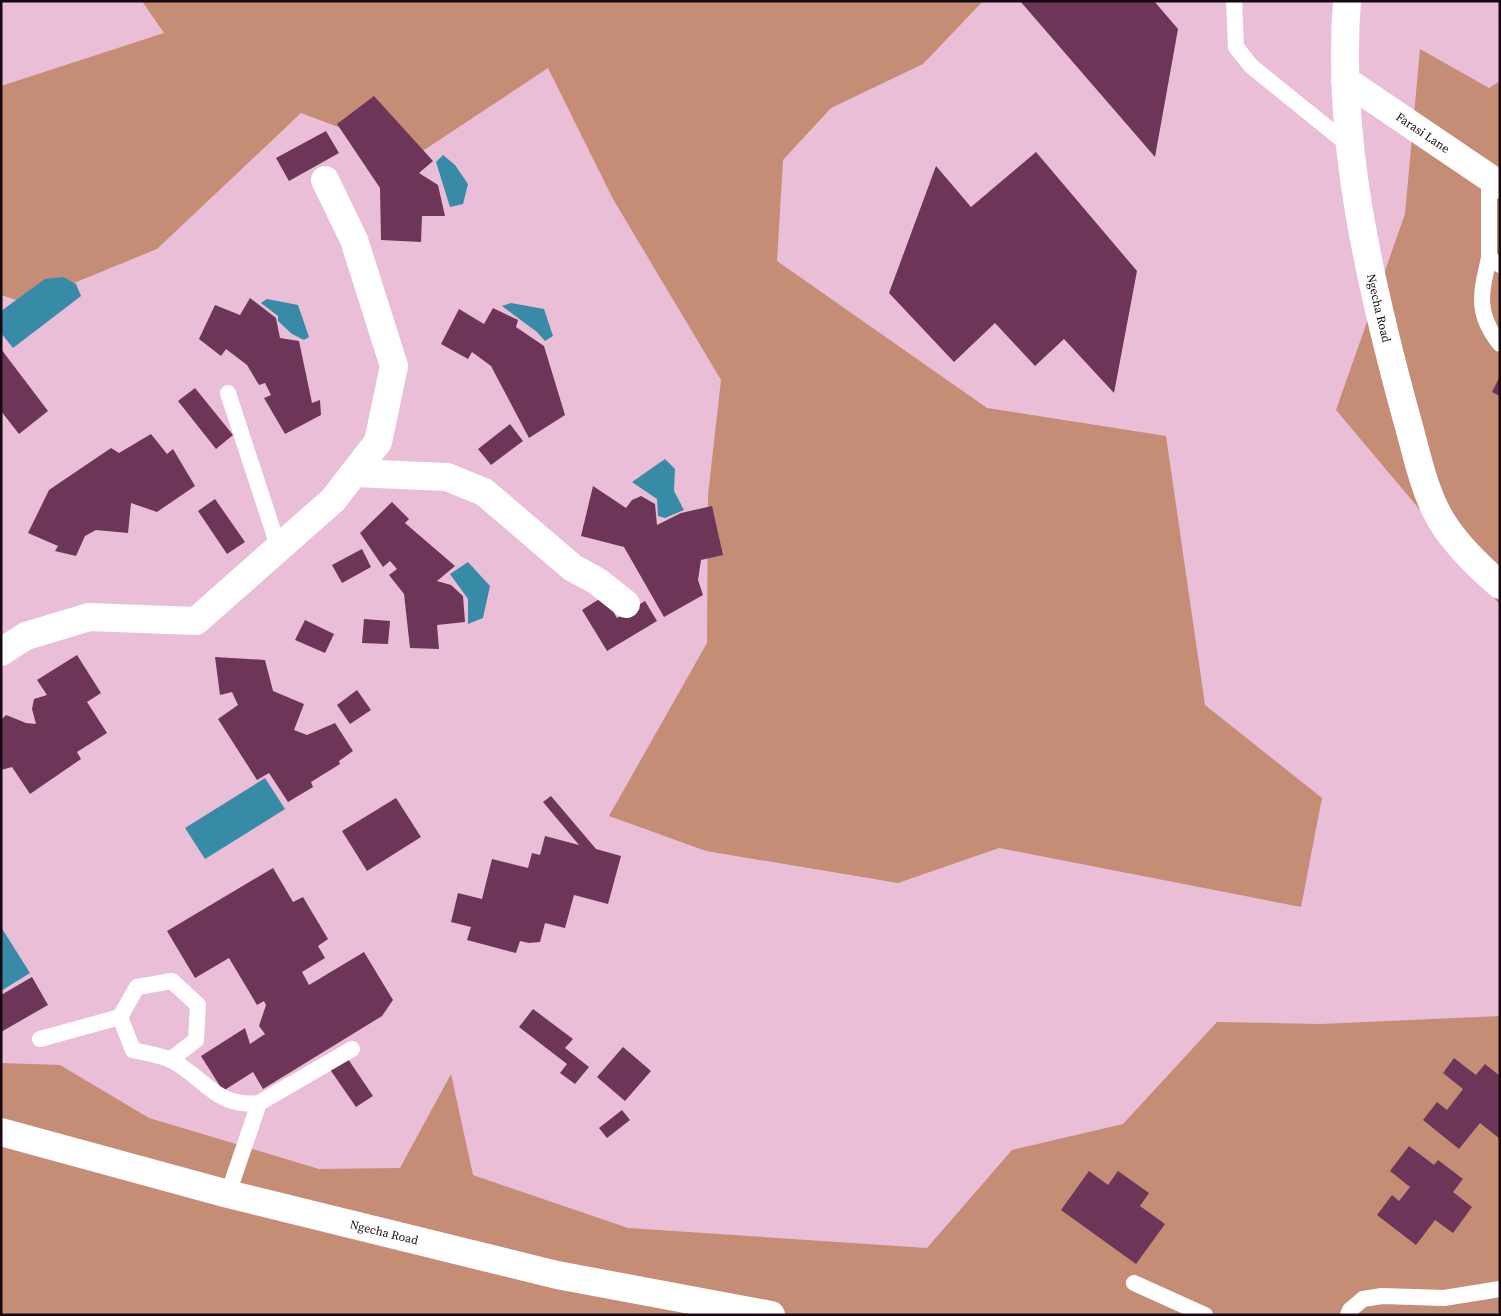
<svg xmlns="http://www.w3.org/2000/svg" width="1501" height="1316" font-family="'Source Serif 4',serif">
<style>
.green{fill:#c58d75}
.water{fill:#378ba7}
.building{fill:#6d3658}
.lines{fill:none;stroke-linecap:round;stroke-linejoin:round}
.service{stroke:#fff;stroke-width:16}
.minor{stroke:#fff;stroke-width:28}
.tertiary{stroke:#fff;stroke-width:28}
.secondary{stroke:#fff;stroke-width:28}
.labels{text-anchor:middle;stroke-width:5;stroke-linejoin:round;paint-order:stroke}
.street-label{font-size:12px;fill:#170911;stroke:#fde6f2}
</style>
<rect width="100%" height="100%" fill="#e9bed6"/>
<!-- green -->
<path class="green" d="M142 1H983L923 64 831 108 783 160 777 261 987 408 1166 436 1205 705 1322 798 1301 907 999 848 898 883 706 851 609 816 707 643 708 495 721 380 613 199 548 68 415 156 301 113 157 249 25 303 1 295V86L164 33Z
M1420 49 1489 88 1500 81V605L1336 410 1405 214Z
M1500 1016V1315H1V1063L60 1065 149 1118 319 1169 400 1168 451 1074 473 1175 628 1228 927 1248 1012 1150 1123 1124 1217 1022 1321 1024Z"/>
<!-- water -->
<path class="water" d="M443 155 455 165 468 184 463 204 450 207 436 162Z
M63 277 76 284 81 296 13 348 1 333V311L45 279Z
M267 299 298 305 309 337 304 340 292 334 278 321V316L261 303Z
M511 303 544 309 553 336 545 341 537 332 502 306Z
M665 459 675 469 674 491 684 510 665 518 658 516 657 499 632 482Z
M468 562 490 586 483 618 468 624V599L450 574Z
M265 778 285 809 205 859 185 828Z
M1 927 30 973 1 991Z"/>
<!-- building -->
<path class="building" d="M1020 1H1154L1178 29 1155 157Z
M374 96 433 161 419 173 438 185 445 216H422L421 242 381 240 380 188 337 124Z
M326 131 339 153 289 181 276 158Z
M1036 152 1137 271 1114 393 1064 339 1035 366 995 323 954 362 889 293 936 166 971 207Z
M250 298 276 318 280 338 299 341 312 403 320 400 321 415 285 434 264 398 271 395 265 383 259 385 247 365 226 349 221 356 199 339 215 305 240 315Z
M493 308 518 320 516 327 544 346 565 415 529 438 491 366 472 352 468 359 441 344 459 309 484 324Z
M1 349 48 411 19 434 1 411Z
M1500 376V396L1492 392Z
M195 388 233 435 216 449 178 401Z
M510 424 523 441 491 465 478 449Z
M151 434 167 454 173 449 195 486 157 512 131 503 128 533 96 530 85 536 76 556 55 551 58 546 28 533 49 490 111 448 119 453Z
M593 486 626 508 632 500 641 496 655 504 657 525 681 513 712 506 723 555 701 560 698 580 703 595 664 617 624 547 581 536Z
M215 499 245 542 227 554 198 511Z
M392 502 409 519 405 523 455 566 437 581 451 585 463 596 465 622 437 625 439 649 410 648 404 594 389 575 397 569 390 561 383 567 360 533Z
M362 549 371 567 342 583 332 565Z
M604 596 617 618 645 601 657 621 607 651 582 610Z
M364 619 390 621 388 644 362 643Z
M305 620 334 634 325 653 295 640Z
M77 655 101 693 87 702 107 733 77 752 81 759 30 794 12 767 1 770V720L6 715 26 723 36 724 32 709 34 699 47 695 37 680Z
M215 657 265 660 273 691 304 704 294 730 307 735 335 723 353 751 339 761 340 764 311 782 313 787 288 802 269 773 257 780 218 719 238 705 232 692 220 695Z
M357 690 371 710 350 724 337 705Z
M551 796 596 849 621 856 608 904 574 895 565 928 545 923 540 942 529 943 520 941 516 953 467 940 471 927 451 922 458 893 482 899 492 859 528 868 532 853 540 855 545 836 579 845 543 802Z
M396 798 421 837 367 871 342 831Z
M273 868 293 902 303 897 328 939 318 946 325 958 302 972 309 985 364 952 393 1000 382 1016 263 1089 253 1072 223 1091 201 1056 245 1028 250 1044 265 1034 259 1026 266 1005 264 1001 257 1005 229 958 195 978 167 931Z
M32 977 48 1005 1 1032V995Z
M533 1009 573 1039 565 1048 589 1067 575 1084 560 1073 567 1064 519 1027Z
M623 1047 651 1071 625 1101 597 1077Z
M346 1056 373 1096 356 1107 329 1068Z
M1454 1058 1476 1075 1485 1064 1500 1076V1139L1480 1123 1459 1149 1423 1120 1437 1102 1447 1110 1463 1089 1443 1073Z
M622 1110 630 1120 607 1138 599 1128Z
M1409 1146 1434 1165 1438 1160 1463 1179 1453 1192 1472 1207 1453 1233 1435 1220 1416 1245 1377 1215 1392 1195 1399 1201 1410 1187 1390 1171Z
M1089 1171 1108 1185 1118 1171 1149 1193 1140 1206 1165 1224 1136 1264 1061 1210Z"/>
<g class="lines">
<!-- service -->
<path class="service" d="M1234 1 1236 47 1251 66 1350 146
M1489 177V258L1500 265
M1489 258C1481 293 1475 313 1500 344
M228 393 279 549
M40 1039 120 1017
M170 1060 196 1040 198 1005 172 981 137 987 120 1017 133 1050C145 1053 160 1055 171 1060 204 1077 216 1108 259 1103L352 1049
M228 1194 259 1103
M1134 1283 1205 1315
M1348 1315 1350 1310 1363 1299 1382 1296 1444 1298 1500 1289"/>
<!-- minor -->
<g class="minor">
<path id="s1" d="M1345 80 1500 185"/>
<path d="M354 473 447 477 484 492 573 568 597 581 626 604"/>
<path d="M1 652 26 636 89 617 196 621 333 500 378 442 394 366 354 240 325 180"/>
</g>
<!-- tertiary -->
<path class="tertiary" id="s2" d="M1347 1C1336 138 1370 284 1406 416 1416 450 1423 490 1441 520 1456 545 1478 566 1500 585"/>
<!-- secondary -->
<path class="secondary" id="s3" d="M1 1132 228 1194 557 1275 771 1315"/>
</g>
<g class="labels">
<!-- street labels -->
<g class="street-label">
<text dy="4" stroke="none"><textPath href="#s1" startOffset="94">Farasi Lane</textPath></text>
<text dy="4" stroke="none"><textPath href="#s2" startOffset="310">Ngecha Road</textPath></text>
<text dy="4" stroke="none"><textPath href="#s3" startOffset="396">Ngecha Road</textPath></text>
</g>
</g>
<!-- border -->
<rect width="1501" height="1316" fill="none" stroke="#170911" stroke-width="5"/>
</svg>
